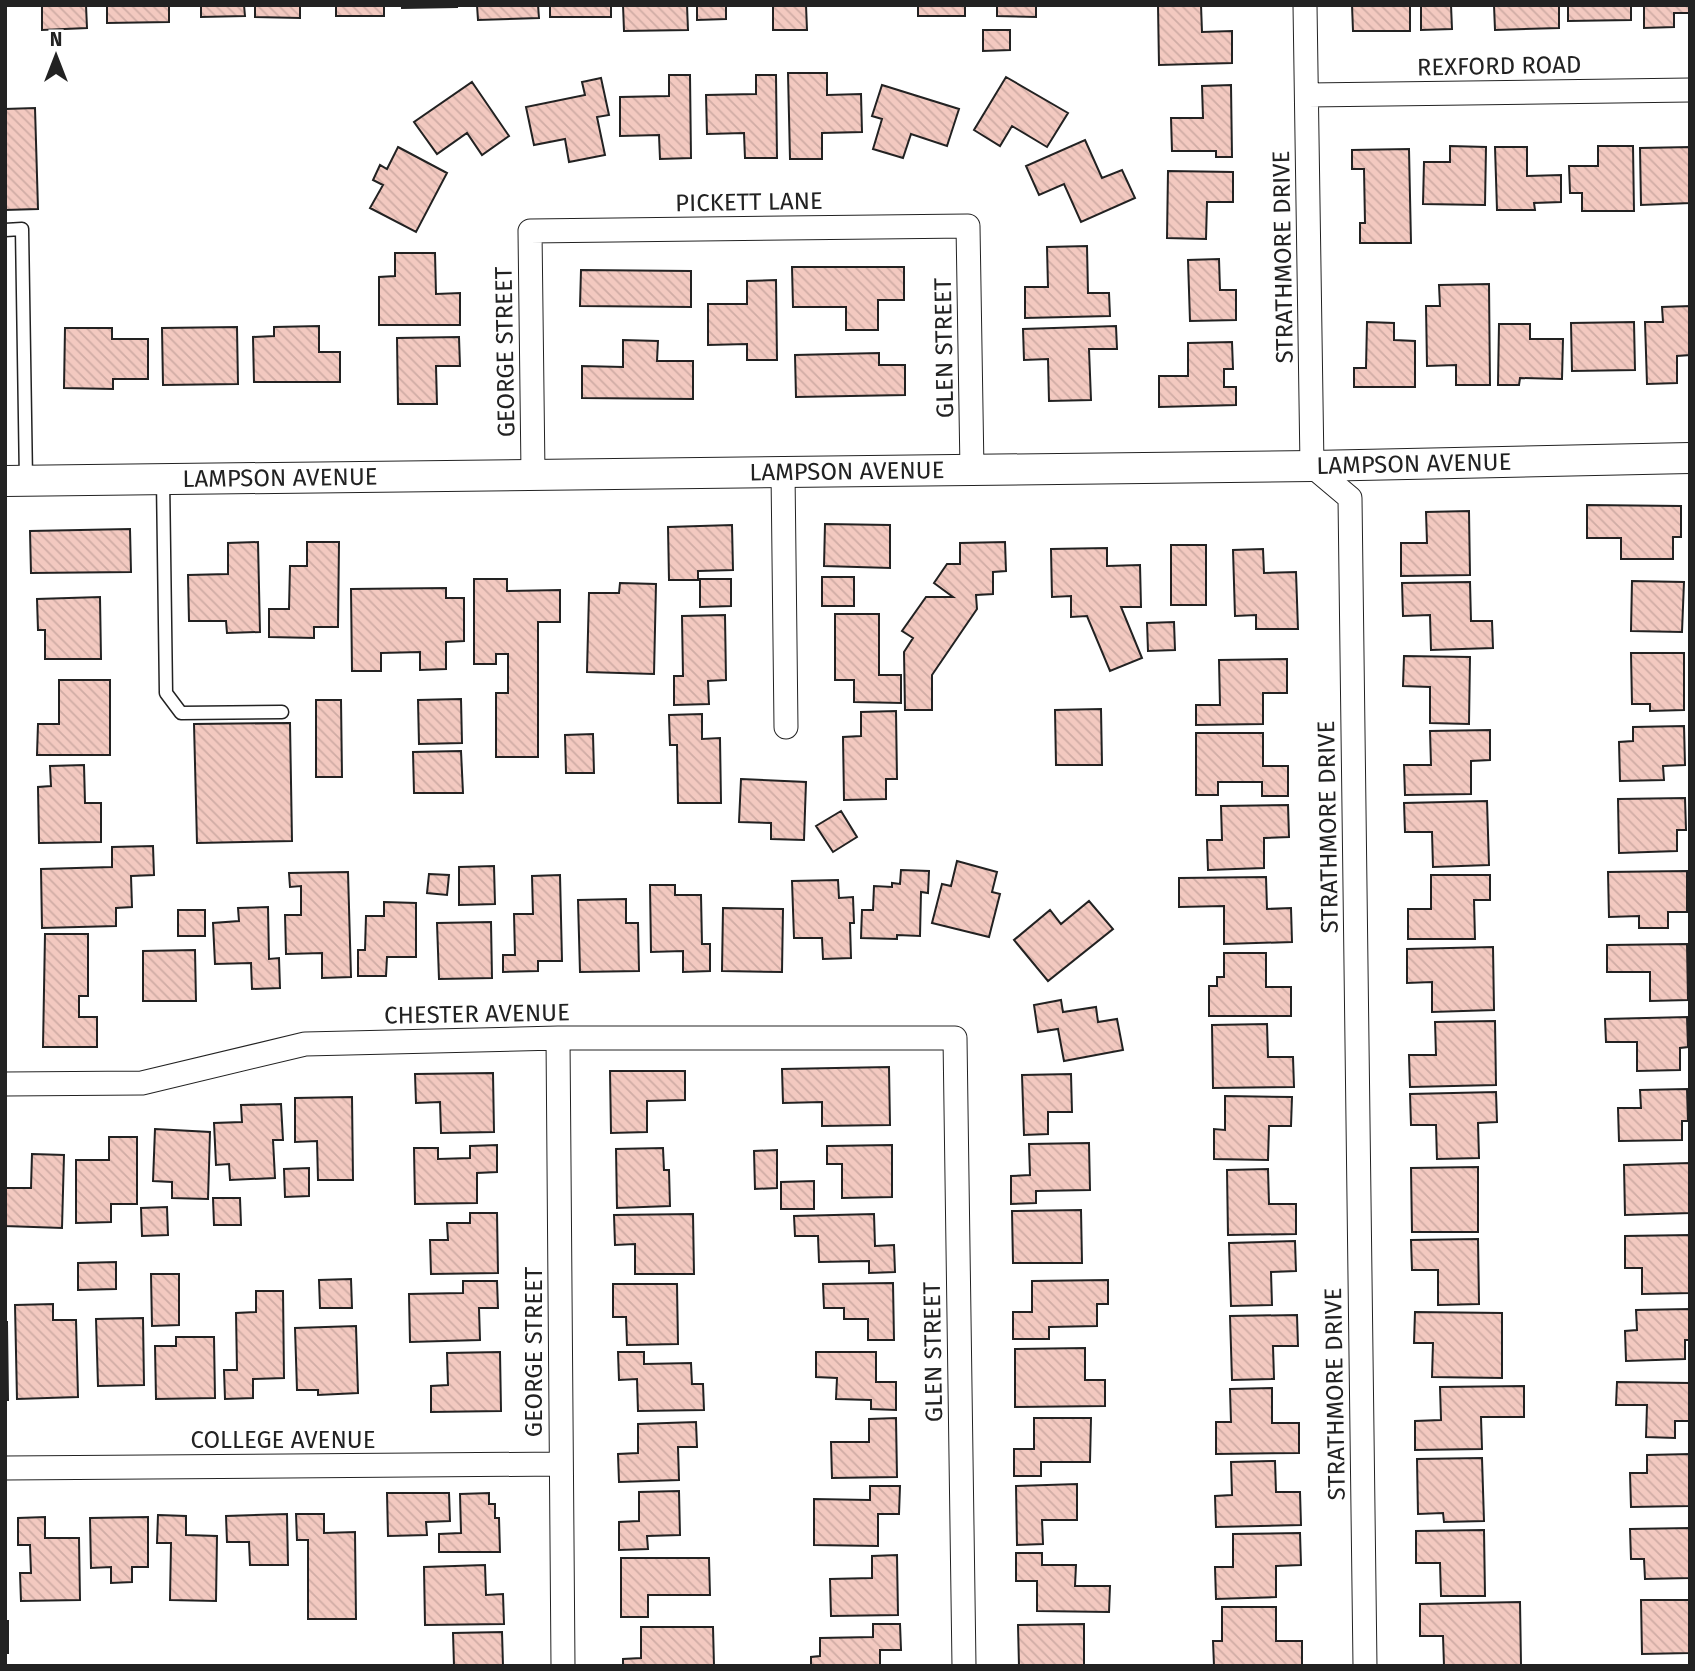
<svg xmlns="http://www.w3.org/2000/svg" width="1695" height="1671" font-family="'Fira Sans',sans-serif">
<style>
.building{fill:url(#building-back-hatch);stroke:#222;stroke-width:2}
.lines{fill:none;stroke-linecap:round;stroke-linejoin:round}
.service-casing{stroke:#222;stroke-width:15}
.minor-casing{stroke:#222;stroke-width:25}
.tertiary-casing{stroke:#222;stroke-width:32}
.service{stroke:#fff;stroke-width:12}
.minor{stroke:#fff;stroke-width:23}
.tertiary{stroke:#fff;stroke-width:30}
.labels{text-anchor:middle;stroke-width:5;stroke-linejoin:round;paint-order:stroke}
.street-label{font-size:24px;fill:#222;stroke:#fff}
</style>
<defs>
<pattern id="building-back-hatch" width="6" height="6" patternUnits="userSpaceOnUse" patternTransform="scale(1.75)"><rect width="6" height="6" fill="#f3c9c0"/><path d="M-1 5l2 2M0 0l6 6M5-1l2 2" fill="none" stroke="#d0aca5"/></pattern>
</defs>
<rect width="100%" height="100%" fill="#fff"/>
<!-- building -->
<path class="building" d="M42 5H86L87 28 42 30Z
M107 5H169V22L107 23Z
M201 5H244L245 16 201 17Z
M255 5H300V18L255 17Z
M336 5H384V16H336Z
M402 5H457V7L402 8Z
M477 5H538L539 18 478 20Z
M550 5H611V17H550Z
M623 5H687L688 30 624 31Z
M697 5H726V19L697 20Z
M773 5H806L807 30H773Z
M918 5H965V16H918Z
M997 5H1036V17L997 16Z
M1158 5H1201L1202 32 1232 31V63L1159 65Z
M1352 5H1410V31H1353Z
M1421 5H1451L1452 29 1421 30Z
M1494 5H1559V28L1495 30Z
M1568 5H1631V20L1568 21Z
M1644 5H1690V13H1674V27L1644 28Z
M983 30H1010V50L983 51Z
M788 73H827V95L861 94 862 132 822 133V159H790Z
M669 75H690L691 158 660 159 659 135 620 136V97L669 96Z
M756 75H776L777 158H745L744 133 707 134 706 95 756 94Z
M1006 77 1068 113 1047 147 1012 126 1000 146 974 130Z
M601 78 609 115 597 117 605 155 569 162 565 139 534 145 526 107 585 95 582 82Z
M472 82 509 136 482 155 467 133 437 154 414 122Z
M882 85 959 109 947 146 911 134 903 158 873 149 882 119 872 116Z
M1231 85 1232 157H1216V151H1172L1171 118H1203L1202 86Z
M35 108 38 209 5 210V109Z
M1085 140 1102 178 1122 170 1135 198 1081 222 1064 184 1039 195 1026 166Z
M1450 146 1486 147 1485 205 1423 204 1424 162H1450Z
M1598 146H1633L1634 211H1582V193H1570L1569 166H1598Z
M398 147 447 173 416 232 370 208 383 185 373 180 380 165 387 169Z
M1495 147H1527V176L1561 175V202L1534 203 1535 210H1497Z
M1690 147V203L1641 205 1640 148Z
M1409 149 1411 243H1360V223H1365L1364 169H1352V150Z
M1168 171 1233 172V202H1207L1206 239 1167 238Z
M1087 246 1088 293H1109L1110 316 1025 318V287H1048L1047 247Z
M395 253H435L436 294 460 293V325H379V277L395 276Z
M1219 259 1220 290H1236V320L1190 321 1188 260Z
M792 267H904V300H878V330H846V307H793Z
M581 270 691 271V307L580 306Z
M776 280 777 360H747V344L708 345V304H747V281Z
M1489 284 1490 385H1456V365L1427 366 1426 306H1440L1439 285Z
M1690 306V355L1677 356V383L1647 384 1645 322H1663L1662 307Z
M1367 322 1394 323V340L1415 341V387H1354V368H1366Z
M1634 322 1635 370 1572 371 1571 323Z
M1499 324H1530V339H1563L1562 379 1520 378 1519 385H1498Z
M319 326V352H340V382H254L253 337 274 336V327Z
M1116 326 1117 349H1089L1091 400 1049 401 1048 359 1024 360 1023 329Z
M237 327 238 384 163 385 162 328Z
M65 328H112V339H148V379H113V389L64 388Z
M459 337 460 366H436L437 404H398L397 338Z
M623 340 658 341 657 361H693V399L582 398V366L623 367Z
M1232 342 1233 369H1224V387H1236V405L1159 407V376H1188V343Z
M879 353V365H905V395L796 397 795 355Z
M1587 505 1681 506V537H1673V559H1621V538H1587Z
M1469 511 1470 575 1401 576V543H1427L1426 512Z
M825 524 890 525V568L824 566Z
M732 525 733 570 698 571V580H669L668 527Z
M130 529 131 572 31 573 30 531Z
M258 542 260 632 227 633 226 621H189L188 575 228 574V543Z
M307 542H339L338 627H314V638L269 637V609H289L290 566H307Z
M1005 542 1006 571 993 572V594L976 595 977 609 932 675V710H905L904 652 913 638 902 631 926 597H953L934 583 947 564H960V543Z
M1171 545H1206V605H1171Z
M1107 548V566L1140 565 1141 607H1121L1142 658 1110 671 1087 616 1071 617V596L1052 597 1051 549Z
M1263 549 1264 573 1296 572 1298 629H1256V615L1235 616 1233 550Z
M822 577H854V606H822Z
M474 579H507V591L560 590V622H538V757H496V693H508V654H496V664H474Z
M700 579H731V606L700 607Z
M1632 581 1684 582 1682 632 1631 631Z
M1470 582 1471 621H1492L1493 648 1431 650 1430 615 1403 616 1402 583Z
M620 583 656 584 654 674 587 672 589 593H619Z
M446 588V598H464V641L446 642V669L420 670V652L381 653V671H352L351 589Z
M100 597 101 659H45V630H38L37 599Z
M835 614H879V675H901V703L854 702V680H835Z
M725 615 726 680 708 681 709 704 674 705V676H683L682 616Z
M1174 622 1175 650 1148 651 1147 623Z
M1631 653H1684V710L1650 711V704H1632Z
M1404 656 1470 657 1469 724 1430 723V687L1403 686Z
M1287 659V693H1263V724L1196 725V705H1220L1219 660Z
M59 680H110V755H37L38 724H59Z
M461 699 462 743 419 744 418 700Z
M316 700H341L342 777H316Z
M1101 709 1102 765H1056L1055 710Z
M896 711 897 779H886V799L844 800 843 737 861 736V712Z
M702 714V739L720 738 721 803H678L677 745H670L669 715Z
M290 723 292 841 197 843 194 724Z
M1684 726 1685 765 1663 766 1664 780 1620 781 1619 742 1633 741V727Z
M1490 730V760L1471 761V794L1405 795 1404 765H1431L1430 731Z
M1196 733H1263V766H1288V796H1262V782H1218V795H1196Z
M593 734 594 773H566L565 735Z
M461 751 463 793H414L413 752Z
M84 765 85 803H101V842L39 843 38 787 51 786 50 766Z
M741 779 806 782 804 840 771 839V823L739 822Z
M1685 798 1686 830H1677V851L1619 853 1618 799Z
M1487 801 1489 865 1433 867 1432 832H1405L1404 803Z
M1288 805 1289 837 1264 838V868L1208 870 1207 840H1222L1221 806Z
M841 811 857 837 833 852 816 826Z
M153 846 154 875 131 876 132 907 116 908V926L42 928 41 869 112 867V847Z
M957 861 997 872 992 892 1000 894 989 937 932 923 942 884 951 886Z
M494 866 495 904 459 905V867Z
M901 870 929 871 928 893 921 892 920 936 897 935V939L861 938 862 910H873L874 886 892 887V883L900 884Z
M1687 871V912H1668V928H1639V916L1609 917 1608 872Z
M348 872 351 977 322 978V953L286 954 285 915H301V886L290 887 289 873Z
M429 874 449 875 447 895 427 893Z
M560 875 562 961H538V971L503 972V955H515L514 914H533L532 876Z
M1431 875H1490V900H1474L1475 939H1408V909H1431Z
M1266 877 1267 909 1291 908 1292 942 1224 944V906L1179 907V878Z
M838 880 839 898 853 897 854 923H850L851 958 823 959 822 938H794L792 881Z
M650 885H675V895H701L702 944H710V971L683 972V951L651 952Z
M626 899V923H638L639 971 580 972 578 900Z
M1089 901 1113 929 1048 981 1014 940 1050 910 1061 924Z
M384 902 416 903V957H387L386 976H358V950H365L366 916H384Z
M268 907 269 959 279 958 280 988 252 989 251 963 215 964 213 923 239 921 238 908Z
M723 908 783 909 782 972 722 971Z
M178 910H205V936H178Z
M491 922 492 978 439 979 437 923Z
M45 934H88V996H79V1017H97V1047H43Z
M1687 944 1688 1000 1650 1001V972H1607V945Z
M1493 947 1494 1010 1432 1012V982L1407 983V949Z
M195 950 196 1001H143V951Z
M1224 953H1266V987H1291V1016H1209V986H1217V977H1224Z
M1061 1000 1063 1012 1096 1007 1098 1022 1117 1019 1123 1050 1064 1061 1058 1029 1038 1032 1034 1005Z
M1687 1017 1688 1047 1680 1048V1070L1637 1071V1042H1606L1605 1019Z
M1495 1021 1496 1085 1410 1087 1409 1055H1436L1435 1022Z
M1267 1024 1268 1057H1293L1294 1087 1213 1088 1212 1025Z
M889 1067 890 1125 822 1126V1102L783 1103 782 1069Z
M610 1071H685V1100L647 1101V1132L611 1133Z
M493 1073 494 1132 441 1133 440 1102 416 1103 415 1074Z
M1071 1074 1072 1112H1048V1134L1024 1135 1022 1075Z
M1687 1089 1688 1121H1682V1140L1619 1141 1618 1108H1641L1640 1090Z
M1496 1092 1497 1122 1478 1123 1479 1158 1437 1159 1436 1125H1411L1410 1094Z
M1225 1096 1292 1097 1291 1126H1269L1268 1160 1214 1159V1129L1225 1130Z
M352 1097 353 1180H318L317 1141 295 1142V1098Z
M281 1104 283 1140H273L275 1178 230 1180 229 1164 216 1165 214 1123 242 1122 241 1105Z
M155 1129 210 1132 208 1199 172 1198V1182L153 1181Z
M109 1137H137V1204H111V1222L76 1223V1160H109Z
M1089 1143 1090 1190 1036 1191V1203L1011 1204V1176L1030 1175 1029 1144Z
M497 1145V1172L477 1173V1203L415 1204 414 1148H438V1159L470 1158V1146Z
M892 1145V1197L842 1198V1164H827V1146Z
M663 1148 664 1170H669L670 1206 617 1208 616 1149Z
M777 1150V1188L755 1189 754 1151Z
M32 1154 64 1155 62 1228 5 1226V1188H31Z
M1689 1163 1690 1213 1625 1215 1624 1165Z
M1478 1167V1232H1412L1411 1168Z
M309 1168V1196L285 1197 284 1169Z
M1268 1169 1269 1204H1296V1234L1228 1235 1227 1170Z
M814 1181V1209H781V1182Z
M213 1198H240L241 1225H214Z
M167 1207 168 1235 142 1236 141 1208Z
M1081 1210 1082 1263H1013L1012 1211Z
M470 1213H497L498 1273 431 1274 430 1240H448L447 1223H470Z
M693 1214 694 1274H635V1244L615 1245 614 1215Z
M874 1214 875 1246 894 1245 895 1272 869 1273V1261L819 1262 818 1236H795L794 1216Z
M1690 1235V1293L1642 1294V1268H1625V1236Z
M1478 1239 1479 1304 1438 1305V1270H1412L1411 1240Z
M1295 1241 1296 1271 1271 1272 1272 1305 1231 1306 1229 1243Z
M116 1262V1289L78 1290V1263Z
M151 1274H179V1325L152 1326Z
M351 1279 352 1308H320L319 1280Z
M1108 1280V1304H1097V1326L1049 1327V1339H1013V1312H1032V1281Z
M463 1281H497L498 1308H479L480 1340 410 1342 409 1294 463 1293Z
M893 1283 894 1340H868V1319H844V1308H824L823 1284Z
M613 1284H677L678 1344 627 1345 626 1317H613Z
M256 1291H283L284 1378 253 1379V1398L225 1399 224 1370H237L236 1313 256 1312Z
M53 1304V1320H76L78 1397 17 1399 15 1305Z
M1690 1309V1340H1685V1359L1626 1361 1625 1331 1637 1330 1636 1310Z
M1415 1312 1502 1313V1378L1432 1377 1433 1343H1414Z
M1297 1315 1298 1346H1273L1274 1379 1232 1380 1230 1316Z
M143 1318 144 1385 98 1386 96 1319Z
M5 1322H7L8 1400H5Z
M356 1326 358 1393 318 1395V1390H297L295 1328Z
M176 1337H214L215 1398 156 1399 155 1346H176Z
M1085 1348V1380H1105V1406L1015 1407V1349Z
M500 1352 501 1411 431 1412V1386L448 1385 447 1353Z
M618 1352H644V1364L691 1363 692 1384H703L704 1410 638 1411 637 1379 619 1380Z
M816 1352H876V1382H896V1410L871 1409V1400L836 1399 837 1378 816 1377Z
M1617 1382 1690 1383V1421H1675V1438L1646 1437 1647 1405H1616Z
M1524 1386V1417H1481L1482 1449 1415 1450V1421L1441 1420 1440 1387Z
M1272 1388V1423H1299V1453L1216 1454V1422H1231L1230 1389Z
M896 1418 897 1477 832 1478 831 1442H869V1419Z
M1034 1418H1091L1090 1462H1041V1476H1014V1449H1034Z
M696 1422 697 1447H678L679 1480 619 1482 618 1454 638 1453V1424Z
M1690 1454V1506L1631 1507 1630 1473H1647V1455Z
M1482 1458 1484 1521 1444 1522 1443 1513 1418 1514 1417 1459Z
M1275 1461 1276 1492H1300L1301 1525 1216 1527 1215 1496 1232 1495 1231 1462Z
M1077 1484V1520H1042L1043 1544 1017 1545 1016 1486Z
M870 1486H900L899 1514H878V1546L814 1545V1499L870 1500Z
M679 1491 680 1535 647 1536 648 1549 619 1550V1522L639 1521V1492Z
M387 1493H449L450 1521 426 1522 427 1535 388 1536Z
M489 1493V1504H495V1518H499L500 1552H439V1534L461 1533 460 1494Z
M287 1514 288 1565H250L249 1542H227L226 1516Z
M296 1514H324V1533L355 1532 356 1619H308V1540H297Z
M158 1515 186 1516V1535L217 1536 216 1601 170 1600 171 1543H157Z
M45 1517V1538H79L80 1600 21 1601 20 1573H31L30 1545H18V1518Z
M148 1517V1567H132V1582L111 1583V1567L91 1568 90 1518Z
M1690 1528 1689 1578 1645 1579 1644 1559H1631L1630 1529Z
M1484 1530 1485 1596H1441L1440 1563H1416V1531Z
M1300 1533 1301 1565 1276 1566V1597L1216 1599 1215 1567H1233V1534Z
M1016 1553H1042V1565H1076L1075 1586H1110L1109 1612 1037 1611V1581H1016Z
M897 1555 898 1615 831 1616 830 1579 872 1578V1556Z
M621 1558H709L710 1595H648V1617H621Z
M485 1565 486 1595 503 1594 504 1624 425 1625 424 1567Z
M1641 1600H1690L1689 1653 1642 1654Z
M1520 1602 1521 1665 1444 1666 1443 1636H1420V1604Z
M1222 1607H1276V1641H1302V1666H1214L1213 1641H1222Z
M5 1621H8V1653H5Z
M873 1624H900L901 1650H880V1666H811V1657L820 1656V1638L873 1637Z
M1084 1624V1666H1019L1018 1625Z
M641 1627H713L714 1666H623V1659L641 1658Z
M502 1632 503 1666H454L453 1633Z"/>
<g class="lines">
<defs>
<path id="service" d="M5 230 22 229 26 480
M163 479 166 693 181 713 282 712"/>
<path id="minor" d="M1305 5 1312 466 1350 498 1365 1666
M1308 95 1690 90
M783 472 786 727
M533 473 530 231 968 226 972 470
M558 1038 563 1666
M5 1084 142 1083 305 1044 558 1038H955L964 1666
M5 1468 561 1464"/>
<g id="tertiary">
<path id="s1" d="M5 481 1312 466 1690 458"/>
</g>
</defs>
<!-- service casing -->
<use href="#service" class="service-casing"/>
<!-- minor casing -->
<use href="#minor" class="minor-casing"/>
<!-- tertiary casing -->
<use href="#tertiary" class="tertiary-casing"/>
<!-- service -->
<use href="#service" class="service"/>
<!-- minor -->
<use href="#minor" class="minor"/>
<!-- tertiary -->
<use href="#tertiary" class="tertiary"/>
</g>
<g class="labels">
<!-- street labels -->
<g class="street-label">
<text transform="translate(1499 66) rotate(-1)" y="8">REXFORD ROAD</text>
<text transform="translate(749 202) rotate(-1)" y="8">PICKETT LANE</text>
<text transform="translate(1283 257) rotate(-91)" y="8">STRATHMORE DRIVE</text>
<text transform="translate(944 348) rotate(-91)" y="8">GLEN STREET</text>
<text transform="translate(505 352) rotate(-91)" y="8">GEORGE STREET</text>
<text dy="8" stroke="none"><textPath href="#s1" startOffset="1409">LAMPSON AVENUE</textPath></text>
<text dy="8" stroke="none"><textPath href="#s1" startOffset="842">LAMPSON AVENUE</textPath></text>
<text dy="8" stroke="none"><textPath href="#s1" startOffset="275">LAMPSON AVENUE</textPath></text>
<text transform="translate(1328 827) rotate(-91)" y="8">STRATHMORE DRIVE</text>
<text transform="translate(477 1014) rotate(-1)" y="8">CHESTER AVENUE</text>
<text transform="translate(534 1352) rotate(-90)" y="8">GEORGE STREET</text>
<text transform="translate(933 1352) rotate(-91)" y="8">GLEN STREET</text>
<text transform="translate(1335 1394) rotate(-91)" y="8">STRATHMORE DRIVE</text>
<text x="283" y="1448">COLLEGE AVENUE</text>
</g>
</g>
<!-- border -->
<rect width="1695" height="1671" fill="none" stroke="#222222" stroke-width="14"/>
<!-- north arrow -->
<g transform="translate(56 56)" stroke="#ffffff" stroke-width="5" paint-order="stroke">
<path d="M0-5L12 26L0 18L-12 26Z" fill="#222222"/>
<text y="-10" font-size="19" font-weight="bold" text-anchor="middle" fill="#222222">N</text>
</g>
</svg>
